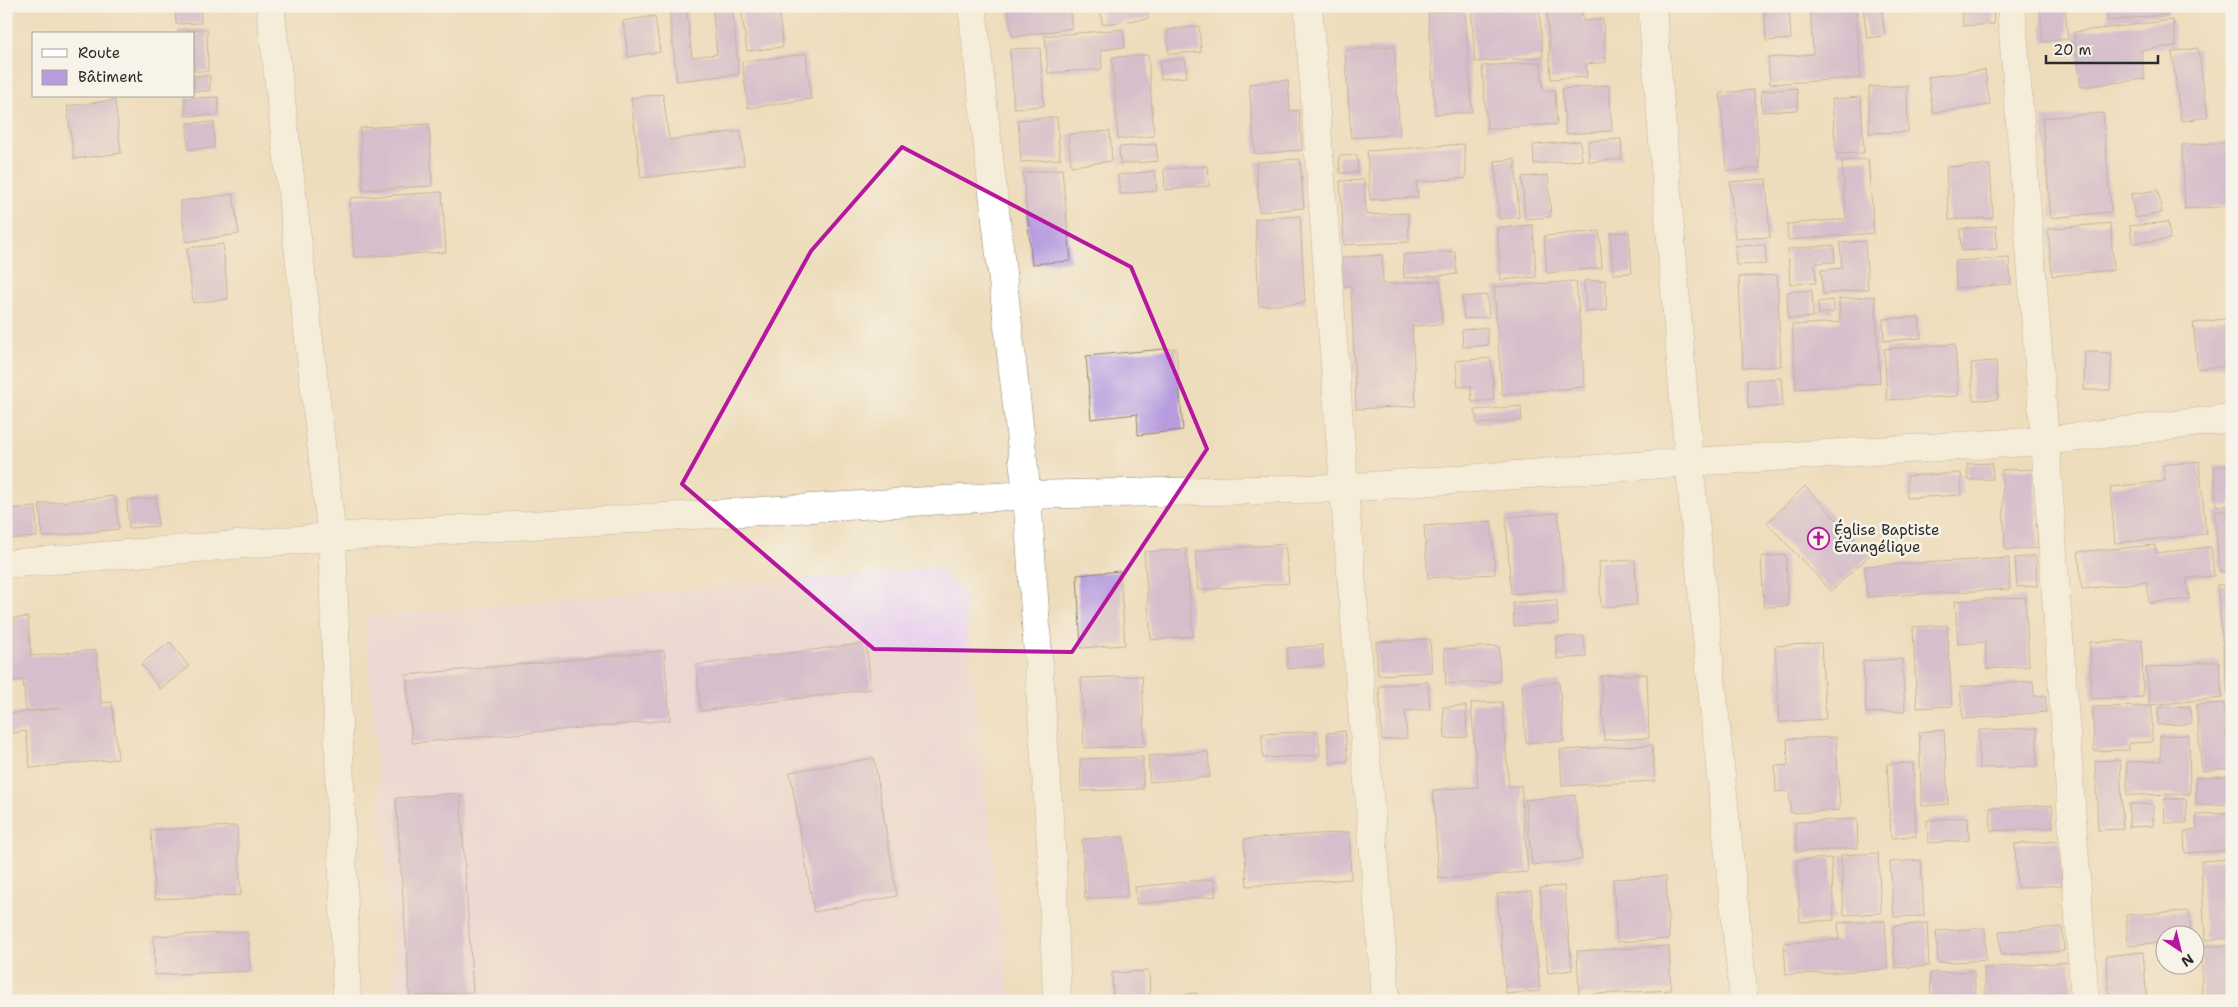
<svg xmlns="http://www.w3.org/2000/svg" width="2238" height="1007" font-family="'Shantell Sans',sans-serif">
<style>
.built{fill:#e9d2ee}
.building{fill:#b69bdf}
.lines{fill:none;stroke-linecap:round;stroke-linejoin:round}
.minor-casing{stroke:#8c8474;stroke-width:29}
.minor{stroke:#fff;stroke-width:28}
.marked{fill:none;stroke:#b5179e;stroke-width:4;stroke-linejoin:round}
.labels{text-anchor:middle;stroke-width:5;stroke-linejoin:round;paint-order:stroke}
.poi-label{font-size:15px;fill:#2b2b2b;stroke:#f7f3e8;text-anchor:start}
</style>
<rect width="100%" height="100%" fill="#f7f3e8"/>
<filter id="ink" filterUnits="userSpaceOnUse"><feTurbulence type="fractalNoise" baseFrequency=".02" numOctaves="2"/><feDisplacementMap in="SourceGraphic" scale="10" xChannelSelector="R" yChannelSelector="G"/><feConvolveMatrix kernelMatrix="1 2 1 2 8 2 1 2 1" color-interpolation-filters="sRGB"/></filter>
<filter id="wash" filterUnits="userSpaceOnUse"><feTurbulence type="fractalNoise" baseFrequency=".0096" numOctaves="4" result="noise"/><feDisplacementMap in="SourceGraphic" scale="20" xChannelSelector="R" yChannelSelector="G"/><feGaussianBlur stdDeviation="1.12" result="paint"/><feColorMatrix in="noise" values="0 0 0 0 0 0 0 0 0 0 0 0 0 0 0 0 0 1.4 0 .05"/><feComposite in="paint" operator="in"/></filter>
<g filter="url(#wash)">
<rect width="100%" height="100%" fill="#eeddbc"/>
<!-- built -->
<path class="built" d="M938 568 963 593 1010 1001H396L365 617Z"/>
<g id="blocks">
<!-- building -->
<path class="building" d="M175 6H200L201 23 176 24Z
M686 6 692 57 717 54 712 6H732L739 74 677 81 669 8Z
M741 6H778L783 47 747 51Z
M1008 6H1069L1072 28 1012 37Z
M1100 6H1147L1148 19 1102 24Z
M1325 6H1346V8L1325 9Z
M1471 6H1539L1543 57 1475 62Z
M1764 6H1789L1791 39 1766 41Z
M1810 6H1856L1861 78 1770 84 1768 58 1813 54Z
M1863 6H1881L1885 36 1867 38Z
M1961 6H1993L1994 24 1963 26Z
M2040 6H2065L2068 39 2043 42Z
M2106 6H2168L2169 14 2108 21Z
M1582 7 1583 21 1603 19 1606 62 1586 64 1587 77 1551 79 1547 10Z
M1465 10 1472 112 1435 114 1428 13Z
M655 16 660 52 628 57 623 21Z
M2173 20 2176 46 2141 50 2145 79 2081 87 2074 32Z
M1199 26 1201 52 1169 54 1167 30Z
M207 29 208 71H194V34H179L178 30Z
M1123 29 1125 47 1101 50 1102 69 1048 73 1045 36Z
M1394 46 1400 134 1351 138 1345 50Z
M1040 48 1044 106 1014 108 1010 49Z
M2198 48 2208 117 2181 121 2172 52Z
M806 54 811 99 748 108 742 62Z
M1148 55 1154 136 1118 139 1112 57Z
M1185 59 1187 77 1161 79 1160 61Z
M1541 62 1543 91 1555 90 1557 124 1487 129 1482 66Z
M1985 70 1990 105 1933 113 1928 77Z
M194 76H210V91H194Z
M1288 80 1290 111 1299 110 1302 150 1255 154 1249 84Z
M1609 85 1612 131 1566 134 1562 89Z
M1907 86 1908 132 1869 133V87Z
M1797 88 1798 110 1762 112 1761 91Z
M1754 90 1760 168 1727 171 1720 93Z
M663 94 669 140 741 131 744 165 641 178 631 98Z
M218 97 219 115 185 116V98Z
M1861 97 1864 153 1836 154 1832 99Z
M115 100 121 153 74 159 67 106Z
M2103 113 2111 212 2051 218 2042 118Z
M1057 117 1060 159 1021 162 1018 120Z
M214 122V148L188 149 187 123Z
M429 124 432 186 363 190 360 128Z
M1110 131 1112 161 1071 166 1068 134Z
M1621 139 1622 159 1589 162 1588 141Z
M1580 141 1582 160 1534 164 1533 145Z
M2232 142V206L2185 209 2182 145Z
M1156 144 1158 161 1120 164 1119 147Z
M1464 144 1466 178 1416 182 1418 197 1370 200 1367 151Z
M1357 155 1358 172 1340 173 1339 156Z
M1300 159 1304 208 1259 212 1256 162Z
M1515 159 1519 217 1499 219 1495 161Z
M1868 159 1874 233 1788 240 1787 224 1846 219 1842 161Z
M1990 165 1993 218 1949 220 1946 167Z
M1207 166 1209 186 1165 190 1164 169Z
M1062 169 1071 261 1032 264 1023 173Z
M1155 171 1157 191 1120 194 1118 175Z
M1548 175 1551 217 1525 219 1522 177Z
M1766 179 1770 237 1735 239 1730 182Z
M1364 180 1366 215 1408 213 1409 242 1344 245 1340 181Z
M2158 190 2162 213 2135 218 2131 194Z
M442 192 446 252 354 257 350 198Z
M233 194 239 234 186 242 180 201Z
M1300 216 1305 303 1259 306 1255 219Z
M2168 222 2170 239 2132 243 2130 226Z
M2110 223 2114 270 2052 276 2048 229Z
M1533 225 1536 277 1501 280 1497 228Z
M1996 226 1997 249 1961 251 1960 229Z
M1599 231 1602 268 1547 273 1544 236Z
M1629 232 1632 273 1613 274 1610 233Z
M1865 241 1868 289 1823 294 1821 270 1842 268 1840 243Z
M223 244 228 299 193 303 187 248Z
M1765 245 1766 264 1736 265 1735 246Z
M1834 245 1835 262 1815 263 1816 283 1790 284 1788 249Z
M1455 251 1457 274 1404 278 1403 255Z
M1382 255 1383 284 1440 281 1442 324 1412 326 1416 406 1356 409 1351 286 1339 287 1338 258Z
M2009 258 2011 284 1956 288 1955 261Z
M1777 275 1781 366 1743 368 1739 277Z
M1605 280 1607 310 1586 312 1584 281Z
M1576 281 1585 387 1502 394 1494 287Z
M1812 290 1813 317 1788 319 1787 292Z
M1487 295 1489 317 1464 319 1462 297Z
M1875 296 1880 383 1796 389 1792 325 1840 322 1839 299Z
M1833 300 1834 312 1819 314 1818 302Z
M1919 317 1921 338 1884 341 1883 319Z
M2232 318V365L2198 369 2193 323Z
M1487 327 1488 345 1463 347 1462 330Z
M1955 344 1958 396 1887 400 1884 349Z
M1176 348 1183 430 1138 435 1137 414 1091 419 1086 356Z
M2085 352 2112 353 2110 390H2084Z
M1491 358 1494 400 1472 402 1471 386 1458 387 1456 361Z
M1996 361 1998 399 1973 400 1971 363Z
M1781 378 1783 406 1748 408 1747 380Z
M1521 406 1522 420 1477 424 1475 410Z
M2199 461 2206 534 2115 543 2110 487 2165 481 2163 465Z
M1992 463 1993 479 1968 480 1967 464Z
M2232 465V505L2216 506 2214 466Z
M2034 469 2038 548 2005 550 2002 470Z
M1961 473 1962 495 1907 498V476Z
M1805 486 1870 555 1831 591 1767 523Z
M115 496 119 529 43 537 39 504Z
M156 498 158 526 129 528 127 500Z
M36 507 37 537 6 539V509Z
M2232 510V571L2220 572 2214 512Z
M1558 513 1564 589 1511 594 1506 517Z
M1491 521 1495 574 1428 578 1424 526Z
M1285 544 1289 583 1198 590 1195 551Z
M2155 545 2156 553 2211 547 2214 576 2187 578 2189 599 2149 603 2147 582 2082 589 2078 552Z
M1186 549 1193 636 1151 640 1144 552Z
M1786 555 1788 606 1764 607 1761 557Z
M2036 556 2037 586 2017 587 2015 558Z
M2009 558 2010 589 1867 597 1865 566Z
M1635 560 1637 605 1601 607 1599 562Z
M1120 571 1125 645 1081 648 1077 575Z
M2232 584V699H2228L2217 585Z
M2025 597 2029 666 1987 669 1985 642 1958 644 1955 601Z
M1557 600 1558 623 1514 626 1513 603Z
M28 617 31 656 96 650 101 703 112 702 118 759 30 768 26 731 6 734V714L61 708 26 711 23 680 6 681V619Z
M1947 625 1952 706 1917 708 1913 627Z
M1584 636 1586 657 1557 659 1556 637Z
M1430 639 1432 672 1378 675 1376 642Z
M2142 640 2143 697 2091 699 2090 642Z
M170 642 189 667 160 689 141 664Z
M866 643 871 689 701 711 696 665Z
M1821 643 1826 719 1779 722 1775 646Z
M1322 645 1324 665 1288 669 1287 648Z
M1499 646 1500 681 1446 684 1444 649Z
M664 651 670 720 412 743 406 675Z
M1902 659 1905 711 1866 713 1863 661Z
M2219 661 2222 698 2150 705 2146 668Z
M1647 674 1649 738 1604 740 1601 676Z
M1142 676 1145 746 1084 748 1081 678Z
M2033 681 2034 696 2045 695 2047 712 1963 719 1960 687Z
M1428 682 1430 709 1405 711 1407 738 1382 740 1379 686Z
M1559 682 1564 741 1526 743 1522 685Z
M1502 702 1509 787 1521 785 1528 872 1439 879 1433 790 1478 787 1471 703Z
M2224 703 2230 768 2202 771 2196 705Z
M1466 706 1467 737 1445 739 1443 707Z
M2152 706V742L2129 743V750L2094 751 2093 707Z
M2190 706 2191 724 2158 725V707Z
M2037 728V767L1979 768V730Z
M1944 730 1948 804 1922 806 1919 732Z
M1318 731 1320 755 1263 758 1262 734Z
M1345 731 1348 761 1330 763 1327 733Z
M2189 735 2190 794 2127 795V762L2161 761 2160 736Z
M1836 737 1840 810 1791 813 1789 791 1776 792 1775 766 1788 765 1787 739Z
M1652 745 1655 781 1562 786 1560 750Z
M1208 752 1210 777 1150 782 1148 756Z
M1143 757V789L1081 791 1080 759Z
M874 758 897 896 814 912 790 772Z
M2120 760 2123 829 2098 830 2095 761Z
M1913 763 1916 836 1891 838 1887 764Z
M2231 776V804L2196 805V777Z
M460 793 473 992 410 997 396 798Z
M1575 795 1582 860 1532 865 1525 800Z
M2164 799H2186L2187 823H2165Z
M2129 804H2153V826L2129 827Z
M2052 805 2053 828 1991 831 1990 808Z
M2232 812V850L2185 853 2184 831 2197 829 2196 815Z
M1968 817 1969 840 1928 843 1927 820Z
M1857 819 1858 848 1797 852 1795 822Z
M237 826 241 895 155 899 151 830Z
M1349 832 1351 879 1247 886 1244 839Z
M1124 837 1127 896 1085 899 1082 839Z
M2060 841 2062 885 2017 888 2015 844Z
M1878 853 1881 913 1844 915 1841 855Z
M1831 858 1834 920 1800 922 1797 860Z
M2232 859V938L2205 940 2201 861Z
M1921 860 1924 916 1894 917 1890 862Z
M1666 876 1669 939 1617 942 1613 879Z
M1214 879 1216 896 1137 904 1135 887Z
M1564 886 1572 970 1548 973 1540 888Z
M1531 891 1540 991 1506 994 1497 894Z
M2189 911 2191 934H2166V942L2128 945 2126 915Z
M1885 921 1888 969 1786 975 1784 943 1839 940 1838 923Z
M1927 923 1929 966 1895 968 1893 926Z
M2062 927 2064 951 2001 955 1999 931Z
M1985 928 1986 960 1938 963 1936 931Z
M248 932 250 971 155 975 154 936Z
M1669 946 1671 990 1579 995 1577 951Z
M2202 946H2232V1001H2202Z
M2143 952 2147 1001H2110L2106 956Z
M2070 962 2073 1001H1986L1984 968Z
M1149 971 1150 1001H1113L1112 973Z
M1974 971 1976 1001H1931L1930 973Z
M1197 993 1198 1001H1164V998Z"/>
</g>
</g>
<g filter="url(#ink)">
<use href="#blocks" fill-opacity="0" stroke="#8c8474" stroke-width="1"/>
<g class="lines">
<defs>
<path id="minor" d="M270 6 332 537 347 1001
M972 6 1027 495 1052 860 1057 1001
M1308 6 1344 488 1386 1001
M1652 6 1689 462 1744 1001
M2011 6 2045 441 2085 1001
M6 564 332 537 1027 495 1344 488 1689 462 2045 441 2232 418"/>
</defs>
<!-- minor casing -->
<use href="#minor" class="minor-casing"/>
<!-- minor -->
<use href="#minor" class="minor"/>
</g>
</g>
<!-- marked area -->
<path d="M0 0H2238V1007H0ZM902 147 1131 267 1207 449 1072 652 874 649 682 484 811 251Z" fill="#eeddbc" fill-opacity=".55" fill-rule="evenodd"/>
<path class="marked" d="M902 147 1131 267 1207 449 1072 652 874 649 682 484 811 251Z"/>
<!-- icons -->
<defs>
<symbol id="church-ring" viewBox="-11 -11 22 22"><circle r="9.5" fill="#f7f3e8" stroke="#b5179e" stroke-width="1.5"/><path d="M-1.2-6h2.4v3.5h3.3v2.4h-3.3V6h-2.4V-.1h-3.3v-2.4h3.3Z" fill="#b5179e"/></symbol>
</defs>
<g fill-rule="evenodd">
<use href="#church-ring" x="1806" y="526" width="25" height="25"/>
</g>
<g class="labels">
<!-- poi labels -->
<g class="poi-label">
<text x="1834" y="535">Église Baptiste<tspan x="1834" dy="17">Évangélique</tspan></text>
</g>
</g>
<!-- margin -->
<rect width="2238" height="1007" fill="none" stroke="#f7f3e8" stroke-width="25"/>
<!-- legend -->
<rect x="32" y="32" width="162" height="65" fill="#f7f3e8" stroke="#a5a39c"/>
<rect x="42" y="49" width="25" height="8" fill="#ffffff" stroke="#a5a39c"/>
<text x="78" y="58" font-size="15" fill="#2b2b2b">Route</text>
<rect x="42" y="70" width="25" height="15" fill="#b69bdf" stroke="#a5a39c"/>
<text x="78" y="82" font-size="15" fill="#2b2b2b">Bâtiment</text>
<!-- north arrow -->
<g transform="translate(2180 950) rotate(145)"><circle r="24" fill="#f7f3e8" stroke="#a5a39c"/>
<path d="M0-4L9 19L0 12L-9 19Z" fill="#b5179e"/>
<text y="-8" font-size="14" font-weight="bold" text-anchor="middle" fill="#2b2b2b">N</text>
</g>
<!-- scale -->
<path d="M2046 55v8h112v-8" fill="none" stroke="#2b2b2b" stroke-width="2.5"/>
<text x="2053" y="55" font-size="15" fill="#2b2b2b" stroke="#f7f3e8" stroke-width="4" paint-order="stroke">20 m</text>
</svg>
